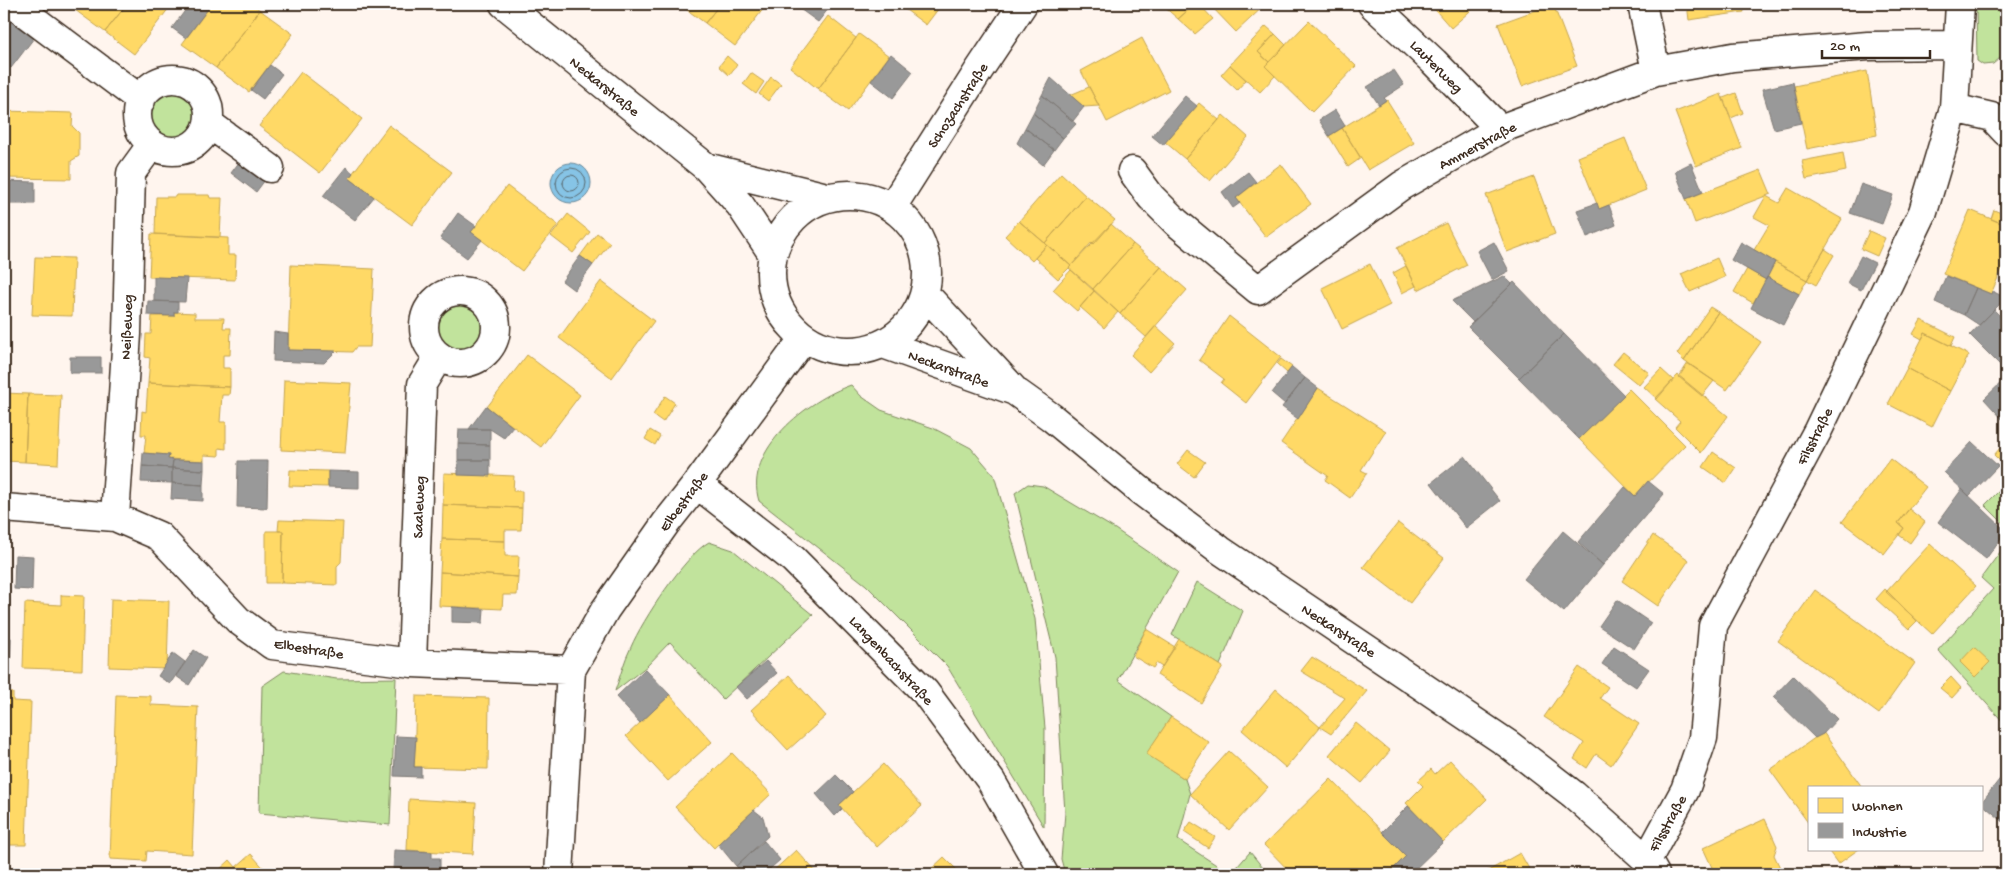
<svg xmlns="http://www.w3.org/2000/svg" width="2010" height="878" font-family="'Gochi Hand',sans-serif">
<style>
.green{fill:#c1e39c;stroke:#7e865d}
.water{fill:#86c4e6;stroke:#688696}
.homes{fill:#ffd966;stroke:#c4a450}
.industry{fill:#999;stroke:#7d7874}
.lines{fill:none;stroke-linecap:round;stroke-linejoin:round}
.shore{stroke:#59686e;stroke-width:1}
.minor-casing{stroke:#3b2a1e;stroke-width:31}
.minor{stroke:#fff;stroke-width:28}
.labels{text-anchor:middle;stroke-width:5;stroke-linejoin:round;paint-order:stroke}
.street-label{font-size:15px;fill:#3b2a1e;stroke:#fff}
</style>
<rect width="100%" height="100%" fill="#fff5ee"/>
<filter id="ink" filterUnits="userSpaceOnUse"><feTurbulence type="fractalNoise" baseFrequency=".02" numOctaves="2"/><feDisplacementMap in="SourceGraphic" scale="10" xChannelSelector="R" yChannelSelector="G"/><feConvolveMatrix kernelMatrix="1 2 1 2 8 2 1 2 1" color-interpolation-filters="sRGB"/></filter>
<g filter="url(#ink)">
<!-- green -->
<path class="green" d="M1976 4H2006V53L1993 64 1983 65 1977 61Z
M150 115a23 23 0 1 1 46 0a23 23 0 1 1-46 0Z
M436 327a23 23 0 1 1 46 0a23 23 0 1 1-46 0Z
M851 385 861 396 881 410 933 428 971 448 994 475 1035 619 1045 728 1044 827 947 666 866 585 759 501C743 450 808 400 851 385Z
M1028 484 1043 486 1115 529 1178 572 1118 680 1171 717 1147 754 1185 779 1190 794 1178 840 1221 868 1218 874H1065L1061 859 1065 813 1055 657 1015 493Z
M2006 484V526L1985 505Z
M709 542 733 550 813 615 723 699 670 642 647 666 615 691C620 677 624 661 631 647 642 621 685 555 709 542Z
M2006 544V725L1938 650 1993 589 1981 578Z
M1197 582 1243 611 1220 665 1172 635Z
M284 671 337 679 396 678 390 825 259 813 262 686Z
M1250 852 1268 874H1231Z"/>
<!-- water -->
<path class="water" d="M551 183a20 20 0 1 1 40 0a20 20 0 1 1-40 0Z"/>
<!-- homes -->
<path class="homes" d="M80 4H127L105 32 75 10Z
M127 4H172L134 54 105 32Z
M212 4H252L260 10 216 68 182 44Z
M679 4H720L705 23Z
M720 4H767L735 46 705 23Z
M898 4H942L926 25Z
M1161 4H1195L1178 19Z
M1195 4H1199L1213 19 1195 34 1178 19Z
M1209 4H1266L1236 32Z
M1430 4H1478L1451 28Z
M1553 4 1577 66 1522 86 1498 24Z
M1687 4H1743L1744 12 1689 20Z
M260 10 293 34 249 92 216 68Z
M828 16 856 38 818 89 790 67Z
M1309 21 1356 66 1312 112 1265 66Z
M1266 26 1275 34 1258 52 1269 62 1265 66 1275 76 1260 92 1230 65Z
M859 34 889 56 848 111 818 89Z
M1275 34 1286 45 1269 62 1258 52Z
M1142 38 1169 90 1107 122 1081 71Z
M727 56 737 65 729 75 719 66Z
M1230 65 1246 80 1237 90 1221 75Z
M1867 71 1877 135 1807 149 1794 86Z
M301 72 362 119 320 173 259 126Z
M751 73 764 82 756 94 743 84Z
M771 77 781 84 768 101 759 94Z
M1089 87 1099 106 1084 107 1070 95Z
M1736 93 1743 113 1731 118 1723 98Z
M1721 94 1742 148 1696 166 1675 112Z
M1387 100 1414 143 1368 170 1342 128Z
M1199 103 1219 120 1185 159 1165 142Z
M4 111 73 113 72 126 79 133V156L71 161V179L4 178Z
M1223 115 1248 137 1210 181 1185 159Z
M389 125 452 172 412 225 349 178Z
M1342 128 1361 158 1348 167 1329 136Z
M1625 138 1646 190 1599 209 1578 157Z
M1843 153 1846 171 1806 179 1802 161Z
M1281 164 1311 204 1266 237 1236 198Z
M1761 170 1771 194 1695 223 1686 199Z
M1061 173 1086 196 1045 243 1019 221Z
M1534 177 1555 234 1507 252 1486 195Z
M507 186 558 225 522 271 471 232Z
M1788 188 1842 219 1807 280 1754 250 1769 225 1754 217 1766 196 1779 203Z
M176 195H209L210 198H222L220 237 155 234 156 197H175Z
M1086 196 1115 220 1094 244 1092 242 1071 266 1045 243Z
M1970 210 2006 225V259L1991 294 1943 274Z
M1994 210 2006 215V225L1991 219Z
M568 214 590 232 573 253 551 236Z
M1019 221 1047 245 1032 261 1005 236Z
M1446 223 1467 265 1418 290 1397 248Z
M1111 224 1133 244 1093 289 1069 268Z
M1869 231 1885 238 1877 256 1861 249Z
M597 233 610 243 593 265 580 256Z
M151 234 228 238V255H236L235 280 149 277Z
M1133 244 1161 267 1120 314 1093 289Z
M1047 245 1071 266 1058 279 1035 258Z
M1825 249 1834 255 1816 285 1807 280Z
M35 257 74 258 72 316 32 315Z
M1717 258 1725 277 1690 292 1681 274Z
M1775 262 1807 280 1799 294 1767 277Z
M1370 264 1390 305 1342 329 1322 288Z
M291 265 374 269 370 347H356L352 352 288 350Z
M1406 266 1416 286 1402 293 1393 273Z
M1161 267 1187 290 1146 337 1120 314Z
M1747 269 1766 280 1753 303 1734 292Z
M1071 270 1094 291 1077 311 1053 290Z
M601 281 654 321 612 378 559 338Z
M1094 291 1118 312 1104 328 1080 307Z
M1710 307 1718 312 1684 361 1677 354Z
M174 312 195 313V318H224L223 328H231L230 355H223V368H230V387L148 383 150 358 145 357 146 334H151L152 316H174Z
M1718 312 1761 342 1727 390 1684 361Z
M1229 316 1281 357 1246 403 1221 383 1224 379 1199 360Z
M1921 320 1955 337 1951 346 1925 333 1922 339 1913 334Z
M1156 326 1175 343 1149 372 1131 355Z
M1925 333 1969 355 1950 391 1907 368Z
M1623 352 1649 373 1639 385 1613 364Z
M527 355 580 395 541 447 487 407Z
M1281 359 1292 367 1287 373 1277 364Z
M1688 363 1714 381 1702 396 1679 377Z
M1907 368 1950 391 1932 427 1888 404Z
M1661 369 1673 380 1657 399 1644 387Z
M1678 375 1728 416 1701 453 1675 427 1680 421 1655 399Z
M284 380 351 383 345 453 281 450Z
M148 383 230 387 229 395H222L220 422H226V449L219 448V456L204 455V461L168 459 169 455 144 453 146 435H141L142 411 146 412Z
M1318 388 1386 431 1361 470 1367 473 1350 498 1325 480 1328 476 1281 443Z
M1629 389 1685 445 1635 496 1579 439Z
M4 393 28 394 25 462 4 461Z
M28 394 61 395 58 464 25 462Z
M665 396 675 403 663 422 653 415Z
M650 430 660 436 655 445 645 439Z
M2001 447 2006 452V467L1994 455Z
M1188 450 1205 462 1194 477 1177 464Z
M1713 452 1736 468 1726 483 1703 467Z
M1890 459 1926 487 1898 523 1904 528 1884 554 1842 522Z
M290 470 328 471V487L289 486Z
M444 473 514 476 513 491H522V508L443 505Z
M443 505 522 508 521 530H505V541L442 539Z
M1909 509 1925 522 1910 543 1899 535 1904 528 1898 523Z
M279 520 343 522 341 562 337 566V585L282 583 283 531H278Z
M1398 523 1444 558 1410 603 1363 567Z
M266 531H283L282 583H266Z
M1653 535 1689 560 1658 606 1622 581Z
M442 539 505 541V556H519L518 577 440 572Z
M1930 544 1976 586 1932 634 1886 592Z
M440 572 518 577 517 595H503L502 609 439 606Z
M1885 589 1917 621 1909 629 1876 599Z
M1815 590 1915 663 1879 714 1778 641Z
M61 595 84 596 82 670 23 668 25 603 61 605Z
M111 599 169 601 167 669 109 667Z
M1146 629 1175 647 1162 667 1156 663 1153 668 1133 656Z
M1179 639 1223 667 1201 703 1157 675Z
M1974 647 1990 662 1975 677 1960 662Z
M1312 657 1367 691 1331 734 1320 727 1345 698 1301 671Z
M1579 667 1608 687 1600 698 1639 724 1611 765 1596 754 1587 768 1574 759 1584 743 1544 717Z
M789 675 826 716 788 750 751 710Z
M1951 677 1961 688 1952 698 1940 688Z
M1276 689 1320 727 1286 768 1242 730Z
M4 692 13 693V701L31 702 26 845H4Z
M116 695 151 696V705L198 707 192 854 147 851 146 861 110 859Z
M670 695 712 742 668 781 626 736Z
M416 696 489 698 488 769 414 767Z
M1171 717 1209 742 1185 779 1146 754Z
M1356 723 1390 751 1362 783 1329 755Z
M1823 732 1862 787H1809V824L1770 770Z
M1229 751 1268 787 1229 830 1190 794Z
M732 753 771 794 714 848 675 807Z
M1450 760 1487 799 1443 842 1406 803 1423 786 1418 781 1431 769 1435 774Z
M883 764 922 806 877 847 839 805Z
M1331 779 1406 856 1388 874H1292L1264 845Z
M409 799 476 803 473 854 407 850Z
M1765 819 1777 846 1774 855 1783 874H1715L1703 848Z
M1191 822 1215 837 1208 848 1184 832Z
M1827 849H1859L1838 864Z
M796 850 818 874H770Z
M1520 853 1532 874H1489L1488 871Z
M251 854 269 874H215L230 860 236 867Z
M944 857 961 874H926Z"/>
<!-- industry -->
<path class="industry" d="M190 4H207L210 6 186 38 172 28Z
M793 4H832L818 22Z
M7 17 34 38 11 68 4 63V21Z
M891 54 913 72 893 98 871 81Z
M270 65 282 74 263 99 251 90Z
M1394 70 1404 85 1384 98 1386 100 1379 105 1367 87Z
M1051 78 1084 107 1073 121 1042 95Z
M1793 82 1801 123 1774 129 1762 89Z
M1042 95 1076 124 1063 138 1033 113Z
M1185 96 1197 106 1163 145 1152 136Z
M1335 110 1345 126 1329 136 1319 120Z
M1033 113 1063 138 1054 150 1025 128Z
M1025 128 1054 150 1043 165 1017 143Z
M240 161 265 180 256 192 231 173Z
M1691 163 1703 192 1686 199 1675 171Z
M346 167 353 173 349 178 374 197 355 220 323 196Z
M1248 172 1256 182 1236 198 1240 203 1233 208 1222 192Z
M4 181 35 182V204H4Z
M1861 184 1893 195 1882 224 1850 213Z
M1597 203 1599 209 1609 205 1616 225 1587 237 1577 210Z
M458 213 476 226 471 232 482 240 467 258 440 238Z
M1494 242 1509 271 1492 280 1477 251Z
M1741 242 1775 262 1766 280 1731 260Z
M580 256 593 265 574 290 562 281Z
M1861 256 1875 263 1861 290 1847 283Z
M1504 276 1512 284 1473 322 1452 301Z
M1946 276 1976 288 1964 315 1935 302Z
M154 277 187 278 185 302 154 301Z
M1767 277 1799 294 1783 325 1751 308Z
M1514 282 1564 334 1519 378 1468 327Z
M1976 288 1991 294 1992 291 2006 298 1979 325 1964 315Z
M148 301 178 302V312H174V316L147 315Z
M1994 310 2006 322V371L1970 335Z
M274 332 288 334V350L336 351 324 363 273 361Z
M1564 334 1624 395 1579 439 1519 378Z
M70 357H101V373H70Z
M1292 367 1305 378 1285 404 1272 393Z
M1305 378 1318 388 1298 419 1282 407Z
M2006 378V423L1984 399Z
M486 406 513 427 504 438 490 429H469Z
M459 429H490V445L458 444Z
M1972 442 1998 466 1969 496 1944 472Z
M458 444 490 445V460H458Z
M143 453 169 455 168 459 173 460 172 468 142 466Z
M1465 456 1500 501 1466 528 1431 483Z
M173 460 204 461V470L172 468Z
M458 460H490V476L458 475Z
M238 461H268L267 508 237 507Z
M142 466 172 468V483L141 482Z
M172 468 204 470 203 485 172 483Z
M328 471 359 472V488L328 487Z
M1648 481 1664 494 1603 565 1578 542 1625 487 1635 496Z
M172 483 203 485V501L171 499Z
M1962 489 2006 531 1986 559 1938 522Z
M1563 531 1603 565 1564 612 1524 579Z
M15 555 33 556 32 590 14 589Z
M1617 600 1651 623 1634 649 1599 626Z
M452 607 484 609 483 623 452 622Z
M4 638H11L10 678H4Z
M1614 646 1649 669 1636 687 1602 664Z
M194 650 206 658 189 685 176 676Z
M173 653 185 662 170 684 158 676Z
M766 661 777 673 747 699 736 687Z
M645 669 670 695 640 723 616 697Z
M1793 676 1837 719 1823 734 1815 738 1773 697Z
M396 736 416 737 414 767H421V777L394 776Z
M2006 771V824L1981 803Z
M836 775 853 792 839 805 842 809 835 816 816 794Z
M1408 806 1443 842 1410 874H1388L1406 856 1382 832Z
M754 810 763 817 768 836 736 866 718 844Z
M764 841 780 860 764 874H744L736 866Z
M394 850 432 852V858H440V874L393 872Z"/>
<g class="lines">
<!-- shore -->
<path class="shore" d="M556 183a15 15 0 1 1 30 0a15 15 0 1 1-30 0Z
M563 183a8 8 0 1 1 16 0a8 8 0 1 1-16 0Z"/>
<defs>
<path id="minor" d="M13 4 141 100
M504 4 706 167 740 205 772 253
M1372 4 1434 62 1500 129
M1642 4 1656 71
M137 115a36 36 0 1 1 72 0a36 36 0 1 1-72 0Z
M1954 108 1992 117 2006 132
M208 123 270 168
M706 167 827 197
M1132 171 1151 197 1176 222 1258 290 1401 186 1500 129 1656 71 1733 57 1868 46 1957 45
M771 273a78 78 0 1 1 156 0a78 78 0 1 1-156 0Z
M892 207 979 70 1023 4
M424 327a36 36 0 1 1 72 0a36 36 0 1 1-72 0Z
M925 294 1016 392 1051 417 1141 491 1220 550 1508 744 1574 795 1647 860 1655 874
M883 344 1012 390
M697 484 793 559 925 692 991 781 1044 874
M4 508 115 517 159 536 238 620 272 645 412 663 571 670
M115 517 127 334 131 173 152 144
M412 663 422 384 439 356
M1647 860 1685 790 1703 738 1713 626 1818 430 1923 212 1954 108 1960 4
M559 874 571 670 605 610 666 523 697 484 804 338"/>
</defs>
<!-- minor casing -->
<use href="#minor" class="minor-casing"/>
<!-- minor -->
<use href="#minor" class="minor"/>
</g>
</g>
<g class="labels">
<!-- street labels -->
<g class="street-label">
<text transform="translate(1437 66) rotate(45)" y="5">Lauterweg</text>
<text transform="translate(605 86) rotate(39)" y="5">Neckarstraße</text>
<text transform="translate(957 105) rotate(-57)" y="5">Schozachstraße</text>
<text transform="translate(1477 145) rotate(-28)" y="5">Ammerstraße</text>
<text transform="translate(126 327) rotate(-88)" y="5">Neißeweg</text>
<text transform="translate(949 368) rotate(20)" y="5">Neckarstraße</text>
<text transform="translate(1814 436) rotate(-63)" y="5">Filsstraße</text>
<text transform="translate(683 501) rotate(-53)" y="5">Elbestraße</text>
<text transform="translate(418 507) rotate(-88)" y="5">Saaleweg</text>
<text transform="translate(1339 630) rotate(33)" y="5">Neckarstraße</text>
<text transform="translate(309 648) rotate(9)" y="5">Elbestraße</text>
<text transform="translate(892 660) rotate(47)" y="5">Langenbachstraße</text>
<text transform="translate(1667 823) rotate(-61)" y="5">Filsstraße</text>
</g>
</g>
<!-- margin -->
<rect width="2010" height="878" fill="none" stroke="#fff" stroke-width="20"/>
<rect x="10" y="10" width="1990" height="858" fill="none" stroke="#3b2a1e" stroke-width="2" filter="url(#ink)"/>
<!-- legend -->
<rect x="1808" y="786" width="175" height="65" fill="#ffffff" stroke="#b1aaa5"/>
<rect x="1818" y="798" width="25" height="15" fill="#ffd966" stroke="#b1aaa5"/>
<text x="1852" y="810" font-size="15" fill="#3b2a1e">Wohnen</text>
<rect x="1818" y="823" width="25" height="15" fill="#999999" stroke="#b1aaa5"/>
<text x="1852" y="836" font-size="15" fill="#3b2a1e">Industrie</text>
<!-- scale -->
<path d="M1822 50v8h108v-8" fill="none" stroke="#3b2a1e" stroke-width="2.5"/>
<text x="1830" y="50" font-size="15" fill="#3b2a1e" stroke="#ffffff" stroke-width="4" paint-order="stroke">20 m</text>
</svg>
